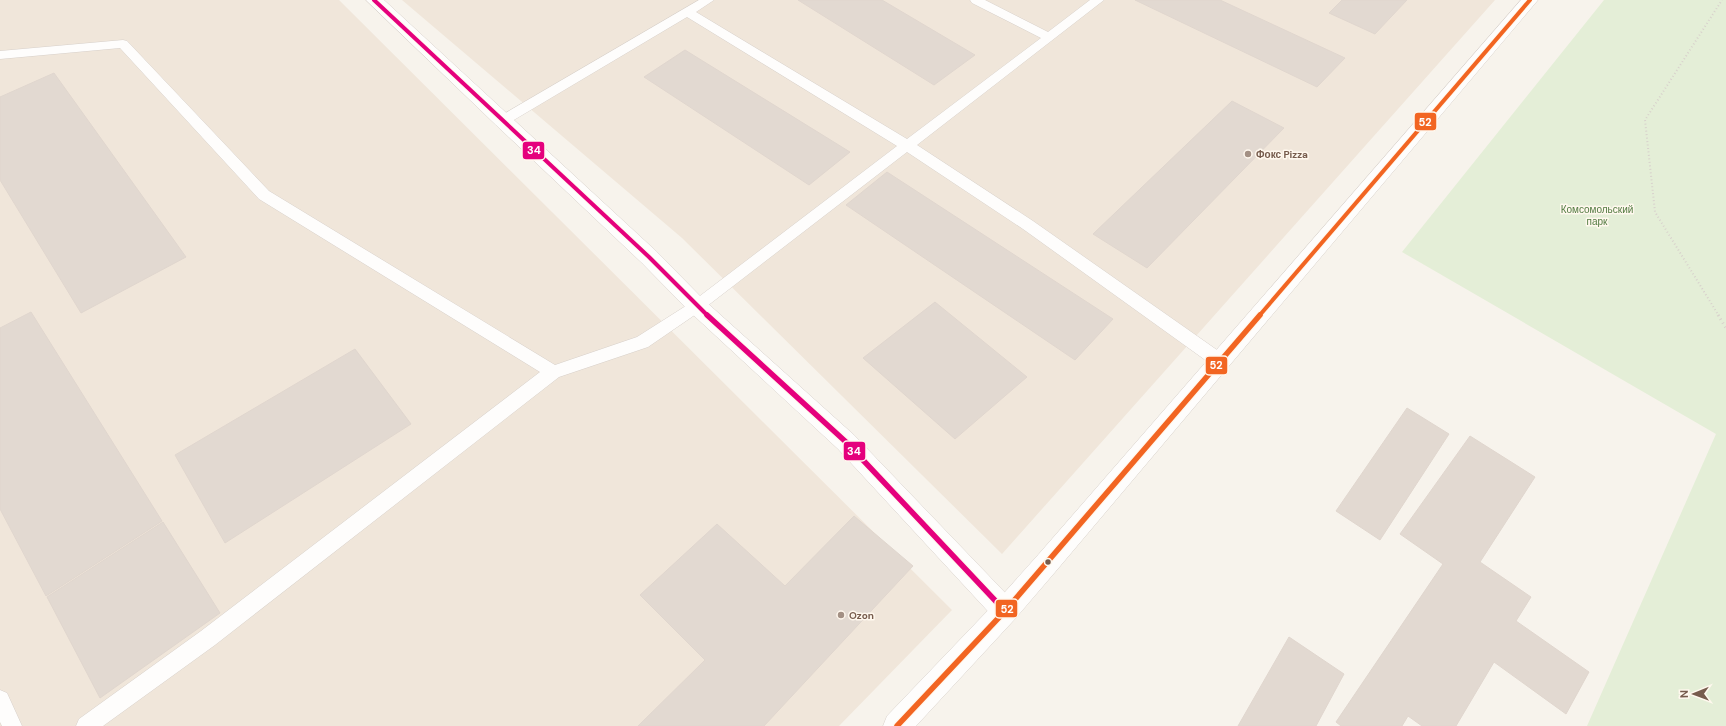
<svg xmlns="http://www.w3.org/2000/svg" width="1726" height="726" font-family="'DM Sans',sans-serif">
<style>
.residential{fill:#f0e6da}
.green{fill:#e4eed7}
.building{fill:#e2d9d1;stroke:#e0d6ce}
.lines{fill:none;stroke-linecap:round;stroke-linejoin:round}
.service-casing{stroke:#d7d0ca;stroke-width:1}
.minor-casing{stroke:#d7d0ca;stroke-width:1}
.tertiary-casing{stroke:#d7d0ca;stroke-width:1}
.path-far1{stroke:#d8d1cc;stroke-width:2;stroke-dasharray:1 2.5;stroke-linecap:butt}
.path{stroke:#d8d1cc;stroke-width:3;stroke-dasharray:1 3.5;stroke-linecap:butt}
.service{fill:#fefdfc;fill-rule:evenodd}
.minor{fill:#fefdfc;fill-rule:evenodd}
.tertiary{fill:#fefdfc;fill-rule:evenodd}
.bus-1-far1-casing{stroke:#fff8ee;stroke-width:6}
.bus-1-casing{stroke:#fff8ee;stroke-width:8}
.bus-2-far1-casing{stroke:#fff8ee;stroke-width:6}
.bus-2-casing{stroke:#fff8ee;stroke-width:8}
.bus-1-far1{stroke:#e5007d;stroke-width:4}
.bus-1{stroke:#e5007d;stroke-width:5.5}
.bus-2-far1{stroke:#f26522;stroke-width:4}
.bus-2{stroke:#f26522;stroke-width:5.5}
.poi-dot{fill:#a39084;stroke:#fff8ee;stroke-width:1.5}
.bus-dot{fill:#765b4c;stroke:#fff8ee;stroke-width:1.5}
.labels{text-anchor:middle;stroke-width:3;stroke-linejoin:round;paint-order:stroke}
.poi-label{font-size:10px;font-weight:bold;fill:#765b4c;stroke:#fff8ee;text-anchor:start}
.park-label{font-size:10px;fill:#547c43;stroke:#fff8ee}
.line-badge{stroke:#fff8ee;stroke-width:1.5}
.badge-label{font-size:11px;text-anchor:middle;font-weight:bold;fill:#fff}
</style>
<rect width="100%" height="100%" fill="#f7f3ec"/>
<!-- residential -->
<path class="residential" d="M0 0H339L952 610 839 726H0Z
M402 0H1495L1002 554 682 238Z"/>
<!-- green -->
<path class="green" d="M1604 0H1726V726H1587L1716 434 1402 252Z"/>
<!-- building -->
<path class="building" d="M798 0H882L975 55 934 85Z
M1135 0H1220L1345 58 1317 87Z
M1342 0H1407L1375 34 1329 13Z
M685 50 850 152 809 185 644 77Z
M54 73 186 257 81 313 0 180V97Z
M1232 101 1284 128 1147 268 1093 234Z
M887 172 1113 319 1075 360 846 205Z
M935 302 1027 377 955 439 863 358Z
M31 312 162 521 46 596 0 509V328Z
M355 349 411 424 225 543 175 455Z
M1407 408 1449 434 1380 540 1336 511Z
M1470 436 1535 477 1480 562 1531 597 1516 621 1589 672 1566 714 1494 662 1456 726H1422L1408 716 1402 726H1341L1336 722 1443 564 1400 534Z
M854 516 913 566 764 726H638L705 660 640 595 717 524 785 586Z
M163 522 220 613 100 698 47 597Z
M1289 637 1344 674 1316 726H1238Z"/>
<g class="lines">
<defs>
<path id="service" d="M699 0H714L696 12 907 139 1041 38 972 3 970 0H985L1048 32 1090 0H1104L917 145 1033 221 1227 357 1229 362 1227 367 1221 369 1215 367 1023 229 907 152 702 310 648 347 559 377 215 645 103 726H76L79 719 201 631 540 372 259 199 120 48 0 59V51L123 40 127 41 269 191 555 365 637 337 692 302 897 146 687 17 507 124 502 126 497 124 495 121 497 118Z
M0 690 7 693 22 726H2L0 722Z"/>
<path id="minor" d="M366 0H384L656 251 704 300 854 435 1014 602 1018 611 1014 620 1005 624 996 620 838 449 690 312 642 263 496 125Z"/>
<path id="tertiary" d="M1521 0H1538L1056 571 1014 620 916 726H883L887 716 996 602 1038 555Z"/>
</defs>
<!-- service casing -->
<use href="#service" class="service-casing"/>
<!-- minor casing -->
<use href="#minor" class="minor-casing"/>
<!-- tertiary casing -->
<use href="#tertiary" class="tertiary-casing"/>
<!-- path-far1 -->
<path class="path-far1" d="M1719 316 1655 212 1645 120 1722 0"/>
<!-- path -->
<path class="path" d="M1718 315 1726 328"/>
<!-- service -->
<use href="#service" class="service"/>
<!-- minor -->
<use href="#minor" class="minor"/>
<!-- tertiary -->
<use href="#tertiary" class="tertiary"/>
<defs>
<path id="bus-1-far1" d="M374 0 649 257 708 316"/>
<path id="bus-1" d="M707 315 846 442 1005 611"/>
<path id="bus-2-far1" d="M1259 316 1530 0"/>
<path id="bus-2" d="M897 726 1005 611 1260 315"/>
</defs>
<!-- bus-1-far1 casing -->
<use href="#bus-1-far1" class="bus-1-far1-casing"/>
<!-- bus-1 casing -->
<use href="#bus-1" class="bus-1-casing"/>
<!-- bus-2-far1 casing -->
<use href="#bus-2-far1" class="bus-2-far1-casing"/>
<!-- bus-2 casing -->
<use href="#bus-2" class="bus-2-casing"/>
<!-- bus-1-far1 -->
<use href="#bus-1-far1" class="bus-1-far1"/>
<!-- bus-1 -->
<use href="#bus-1" class="bus-1"/>
<!-- bus-2-far1 -->
<use href="#bus-2-far1" class="bus-2-far1"/>
<!-- bus-2 -->
<use href="#bus-2" class="bus-2"/>
</g>
<!-- markers -->
<g class="poi-dot">
<circle cx="1248" cy="154" r="4"/>
<circle cx="841" cy="615" r="4"/>
</g>
<circle class="bus-dot" cx="1048" cy="562" r="3.5"/>
<g class="labels">
<!-- poi labels -->
<g class="poi-label">
<text x="1256" y="158">Фокс Pizza</text>
<text x="849" y="619">Ozon</text>
</g>
<!-- park labels -->
<g class="park-label">
<text x="1597" y="213">Комсомольский<tspan x="1597" dy="12">парк</tspan></text>
</g>
</g>
<g class="line-badge">
<rect x="1414" y="112" width="23" height="19" rx="4" fill="#f26522"/>
<rect x="522" y="141" width="23" height="19" rx="4" fill="#e5007d"/>
<rect x="1205" y="356" width="23" height="19" rx="4" fill="#f26522"/>
<rect x="843" y="441" width="23" height="20" rx="4" fill="#e5007d"/>
<rect x="995" y="599" width="23" height="19" rx="4" fill="#f26522"/>
</g>
<g class="badge-label">
<text x="1425" y="126">52</text>
<text x="534" y="154">34</text>
<text x="1216" y="369">52</text>
<text x="854" y="455">34</text>
<text x="1007" y="613">52</text>
</g>
<!-- north arrow -->
<g transform="translate(1694 694) rotate(269)" stroke="#fff8ee" stroke-width="3" paint-order="stroke">
<path d="M0-3L7 15L0 10L-7 15Z" fill="#765b4c"/>
<text y="-6" font-size="11" font-weight="bold" text-anchor="middle" fill="#765b4c">N</text>
</g>
</svg>
